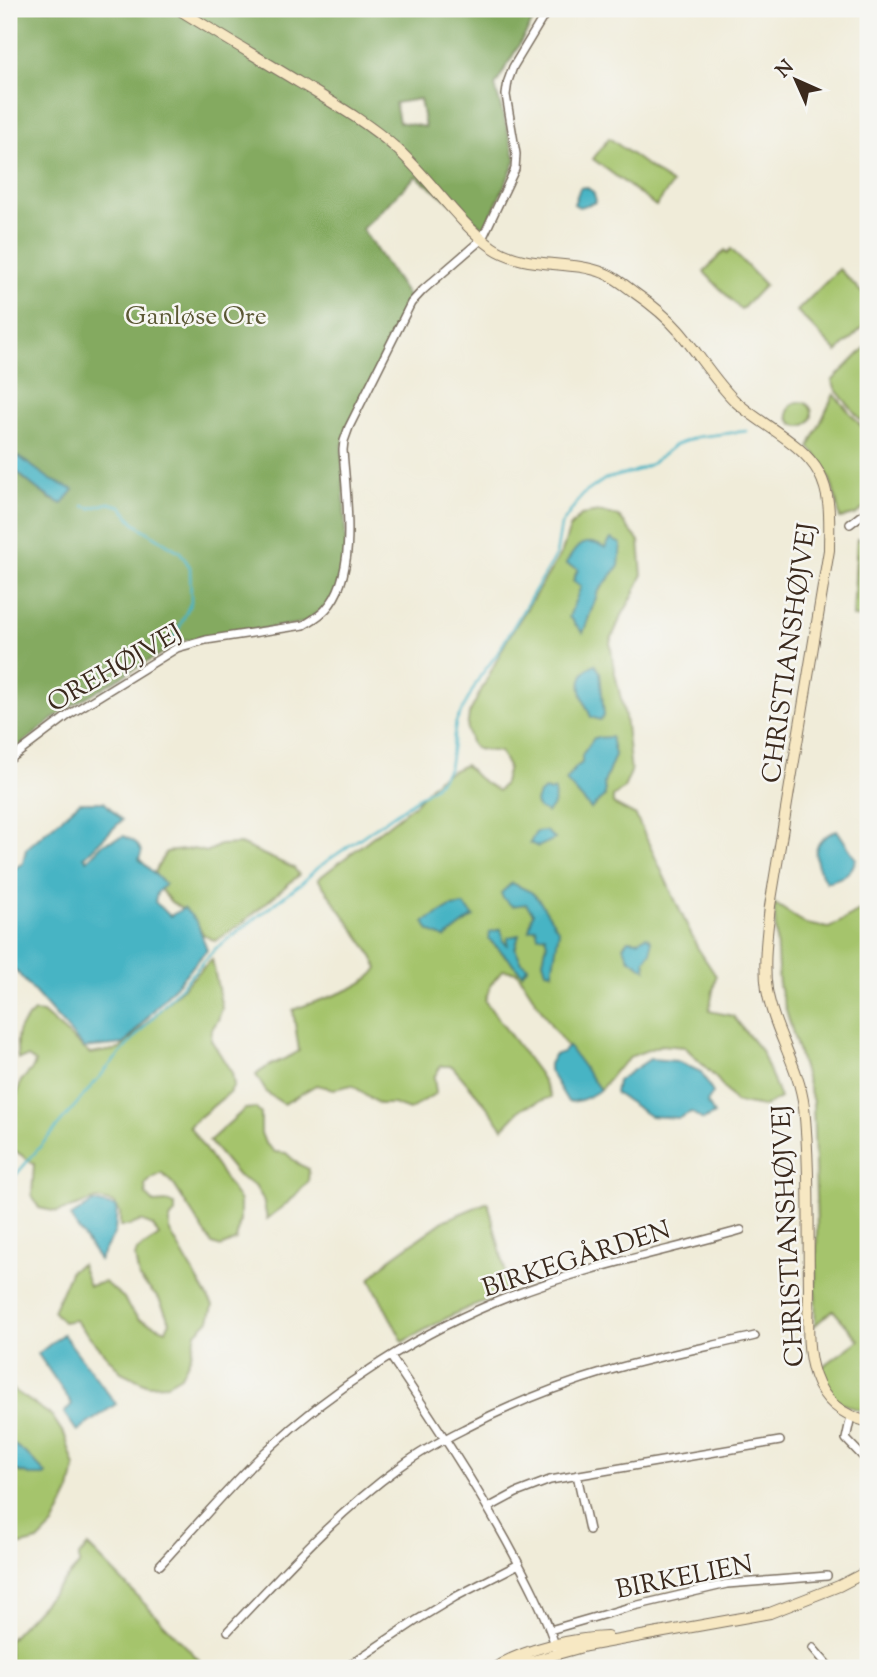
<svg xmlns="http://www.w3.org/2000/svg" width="877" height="1677" font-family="'Sorts Mill Goudy',serif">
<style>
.green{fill:#a5c46c;stroke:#707745;stroke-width:2;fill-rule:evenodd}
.forest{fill:#84aa60;stroke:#606a3f;stroke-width:2;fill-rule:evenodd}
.water{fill:#47b4c4;stroke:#416f71;stroke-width:2}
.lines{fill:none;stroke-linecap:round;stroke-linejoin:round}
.stream{stroke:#47b4c4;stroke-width:2.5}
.street-casing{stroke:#7a6e5f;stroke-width:10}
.secondary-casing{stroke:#7a6e5f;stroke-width:12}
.street{stroke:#fff;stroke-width:7}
.secondary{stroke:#f7e8c3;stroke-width:10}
.labels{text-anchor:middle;stroke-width:5;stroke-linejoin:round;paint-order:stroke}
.park-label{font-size:26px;fill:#5b5835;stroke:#f6f6f2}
.street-label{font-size:26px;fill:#3b2a1e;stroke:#f6f6f2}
</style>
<rect width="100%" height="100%" fill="#f6f6f2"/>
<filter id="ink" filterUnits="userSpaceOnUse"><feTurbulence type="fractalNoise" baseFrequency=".0143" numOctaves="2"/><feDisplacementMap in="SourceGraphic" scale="14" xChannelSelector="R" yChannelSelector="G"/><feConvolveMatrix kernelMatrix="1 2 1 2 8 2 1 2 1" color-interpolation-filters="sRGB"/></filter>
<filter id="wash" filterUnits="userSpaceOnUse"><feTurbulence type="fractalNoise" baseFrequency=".00686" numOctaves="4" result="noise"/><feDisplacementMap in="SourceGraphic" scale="28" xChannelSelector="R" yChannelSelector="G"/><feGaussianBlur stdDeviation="1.57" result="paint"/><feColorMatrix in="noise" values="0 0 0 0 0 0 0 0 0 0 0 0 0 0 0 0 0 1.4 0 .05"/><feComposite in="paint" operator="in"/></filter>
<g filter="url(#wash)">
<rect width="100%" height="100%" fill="#f0ecd9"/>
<!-- green -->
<path class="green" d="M609 138 672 184 656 206 593 159Z
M731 249 765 285 741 310 704 272 725 250 727 253Z
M839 269 868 299V318L862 328 837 352 797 311Z
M868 345V429L836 390 832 381Z
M834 394 868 434V505L855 515 840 518C835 492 829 466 809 447Z
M788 414a12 12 0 1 1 24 0a12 12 0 1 1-24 0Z
M599 512 618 516 639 541 642 576 634 594 620 619 610 642 614 669 625 716 631 772 624 788 613 797V804L636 816 697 947 716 976 709 1011 733 1016 762 1052 780 1098 763 1107 735 1102 717 1079 685 1047 661 1045 632 1056 615 1071 600 1090 553 1028 517 972 503 970 491 984 485 1001 540 1075 551 1097 522 1108 503 1128 484 1103 452 1066H441L434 1077 436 1093 409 1110 393 1104H379L352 1085 334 1089 316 1085 284 1104 267 1093 256 1075C269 1063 284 1061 299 1051L293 1010C316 1000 365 990 378 968L368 949 318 879 415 804 439 777 465 765 478 778 498 791 504 783 508 767 500 752 477 749 472 745 467 730 469 714 506 642 562 552 570 527 581 515ZM605 548 618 566 598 592 583 633 582 585 573 581 578 569 567 564ZM615 755 604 783 605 795 575 768 582 763ZM517 886C522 888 528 890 532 893 553 910 550 947 552 972L543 962 547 943 545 935 536 928 531 920 534 914 526 904H519ZM500 930 503 941 509 946 517 943 515 949 522 962V973L489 939ZM628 940 638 941 645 960 646 968 633 961Z
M857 539 868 540V618L853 617Z
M240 844 294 868 299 875 241 924 215 941 204 935 196 923 182 909 171 902 159 888 155 872 166 852 193 849 207 852 220 845Z
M774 903 806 924 829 928 868 906V1413C837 1403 832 1401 818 1370L859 1340 833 1310 815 1325 817 1226 813 1102 779 986Z
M212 959 222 1008 218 1020 212 1029 211 1040 232 1073 234 1085 230 1092 189 1126 240 1201V1220L236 1240 221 1247 212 1244 174 1185 162 1173 152 1178 145 1185 146 1195 154 1203 169 1202 175 1205V1213L170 1219V1232L213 1306 209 1320 196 1333 191 1355 181 1376 167 1384 148 1385 121 1372 75 1320 63 1322 53 1311 71 1270 81 1264 89 1286 104 1282 124 1298 129 1308 139 1319 166 1330 170 1322 159 1299 139 1278 135 1257 137 1251 159 1236 153 1226 141 1221 129 1226H120V1212L114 1203 97 1199 58 1212 39 1208 32 1196 34 1164 14 1150 9 1148V1109L14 1105 21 1081 33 1068 35 1062 28 1057 18 1059C15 1035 16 1028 34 1012L43 1013 90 1054 120 1049Z
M256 1108 261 1114V1133L265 1143 275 1152 286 1153 298 1164 309 1169 308 1182 291 1200 267 1219 263 1199 255 1186 238 1176 209 1141 245 1109Z
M488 1202 510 1290 454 1314 403 1342 370 1279 390 1259 445 1220Z
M9 1387 52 1416 65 1436 75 1467 70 1491 53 1526 38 1541 9 1548V1468L18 1472 45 1474 29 1456 9 1441Z
M88 1546 96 1554 207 1668H9V1640L79 1565V1556Z"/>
<!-- forest -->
<path class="forest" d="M9 9H540L495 86 516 160 485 229 416 176 362 229 409 298 342 447 346 547 337 592 323 609 303 623 183 641 66 709 9 754ZM420 99 425 127 399 122 395 103ZM19 457 51 480 73 491 62 504 50 499 22 477Z"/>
<!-- water -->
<path class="water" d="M586 187 593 192 596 200 594 203 579 207 574 204 580 188Z
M19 457 51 480 74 490 62 504C42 495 25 480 9 464L11 458Z
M611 539 621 544 619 566 598 592 583 633 569 617 581 586 573 581 578 569 566 564C576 545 584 536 605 548Z
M595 664 600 672 604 715 600 720 591 717C582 698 571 676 595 664Z
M611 737 615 755 604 783 605 795 591 809 566 781 575 768 582 763V755L594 738Z
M545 790 550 792 555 790 554 804 547 813 538 808 536 802 539 794Z
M80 802H104L122 820 84 857 87 860 104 843 124 836 135 842 142 851 139 859 165 884 157 893 155 902 170 916 184 908 197 922 207 950 124 1044 84 1048 9 963V872L23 863 26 849Z
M837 830 856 859C852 874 840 879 826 882 812 859 809 842 837 830Z
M546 831 555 839 538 847 530 843 536 832Z
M512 883 531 892 539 900 559 931 552 972 546 971 543 961 547 943 545 935 538 936 536 928 529 930 533 913 526 904 512 906 503 898 501 893Z
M464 905 474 916 445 938 429 931 424 922 451 907Z
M501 929 503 941 508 945V937L519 935 515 949 522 962 528 967 522 973 489 939 490 932Z
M646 936 651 940V952L645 960 646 970 629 958 623 946 628 940 638 941Z
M568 1046 600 1090C589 1097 581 1102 568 1102L549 1070V1064L554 1055 563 1052Z
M650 1059 677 1061 701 1072 713 1093 707 1102 714 1114 703 1120 691 1112 679 1118 650 1116 615 1093 617 1081Z
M94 1202 117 1207 115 1232 99 1260 70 1217Z
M63 1334 116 1404 77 1431 64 1413 72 1404 38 1354Z
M9 1441 29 1456 46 1474 44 1476H33L9 1468Z"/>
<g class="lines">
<!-- stream -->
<path class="stream" d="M9 455 11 458
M84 506 91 508 109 503 121 506 135 524 180 552 190 567 191 602 174 639V646
M9 1183 109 1066 215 949 303 882 317 868 435 786 449 768 456 722 479 678 497 654 556 555 561 525 582 495 605 479 633 472 651 464 675 445 697 437 747 431"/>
</g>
</g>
<g filter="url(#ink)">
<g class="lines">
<defs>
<path id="street" d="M850 524 868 510
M9 760 70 714 177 648 206 640 304 625C312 620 320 616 326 609 359 574 346 495 343 450L344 441 349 427 411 303 423 290 482 239 515 169 516 154 506 95 508 81 513 67 548 9
M391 1357C431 1417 471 1477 506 1540 525 1575 544 1610 556 1648
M851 1416 846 1439 868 1462
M577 1475 589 1530
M488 1508 516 1493 550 1480 780 1441
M160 1565C195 1527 228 1488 265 1452 335 1386 421 1331 511 1296 585 1267 664 1252 741 1230
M550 1630 630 1607 727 1584 827 1576
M228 1631C283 1573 335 1514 400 1467 420 1452 442 1440 464 1429 511 1404 560 1385 611 1370 658 1356 708 1347 755 1336
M813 1648 830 1668
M345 1668 417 1620 455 1597 519 1564"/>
<path id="secondary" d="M178 9C218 34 259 58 300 83 333 103 367 122 396 148 430 178 455 220 492 247 525 270 568 259 604 273 615 277 626 286 635 293 651 304 666 316 679 331 698 353 714 380 735 401 761 425 802 442 819 473 832 497 829 524 829 550L770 906C767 934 763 963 767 990 774 1031 799 1066 804 1107 810 1166 808 1227 809 1287 809 1316 805 1348 815 1376 824 1402 843 1415 868 1422
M495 1668C522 1649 574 1638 607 1637
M507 1668 586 1646 770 1613 839 1586 868 1571"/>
</defs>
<!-- street casing -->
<use href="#street" class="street-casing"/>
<!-- secondary casing -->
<use href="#secondary" class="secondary-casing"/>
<!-- street -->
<use href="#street" class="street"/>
<!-- secondary -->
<use href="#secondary" class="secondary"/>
</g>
</g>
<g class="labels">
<!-- park labels -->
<g class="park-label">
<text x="196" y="324">Ganløse Ore</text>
</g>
<!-- street labels -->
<g class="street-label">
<text transform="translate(788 653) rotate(-82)" y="9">CHRISTIANSHØJVEJ</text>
<text transform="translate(114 667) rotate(-30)" y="9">OREHØJVEJ</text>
<text transform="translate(787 1236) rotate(-93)" y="9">CHRISTIANSHØJVEJ</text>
<text transform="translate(576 1258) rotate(-18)" y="9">BIRKEGÅRDEN</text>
<text transform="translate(684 1576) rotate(-11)" y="9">BIRKELIEN</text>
</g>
</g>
<!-- margin -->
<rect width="877" height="1677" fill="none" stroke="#f6f6f2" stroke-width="35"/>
<!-- north arrow -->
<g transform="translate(796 80) rotate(315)" stroke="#f6f6f2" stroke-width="5" paint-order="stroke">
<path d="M0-5L12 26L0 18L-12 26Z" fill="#3b2a1e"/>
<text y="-10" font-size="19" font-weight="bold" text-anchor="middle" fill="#3b2a1e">N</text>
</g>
</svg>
